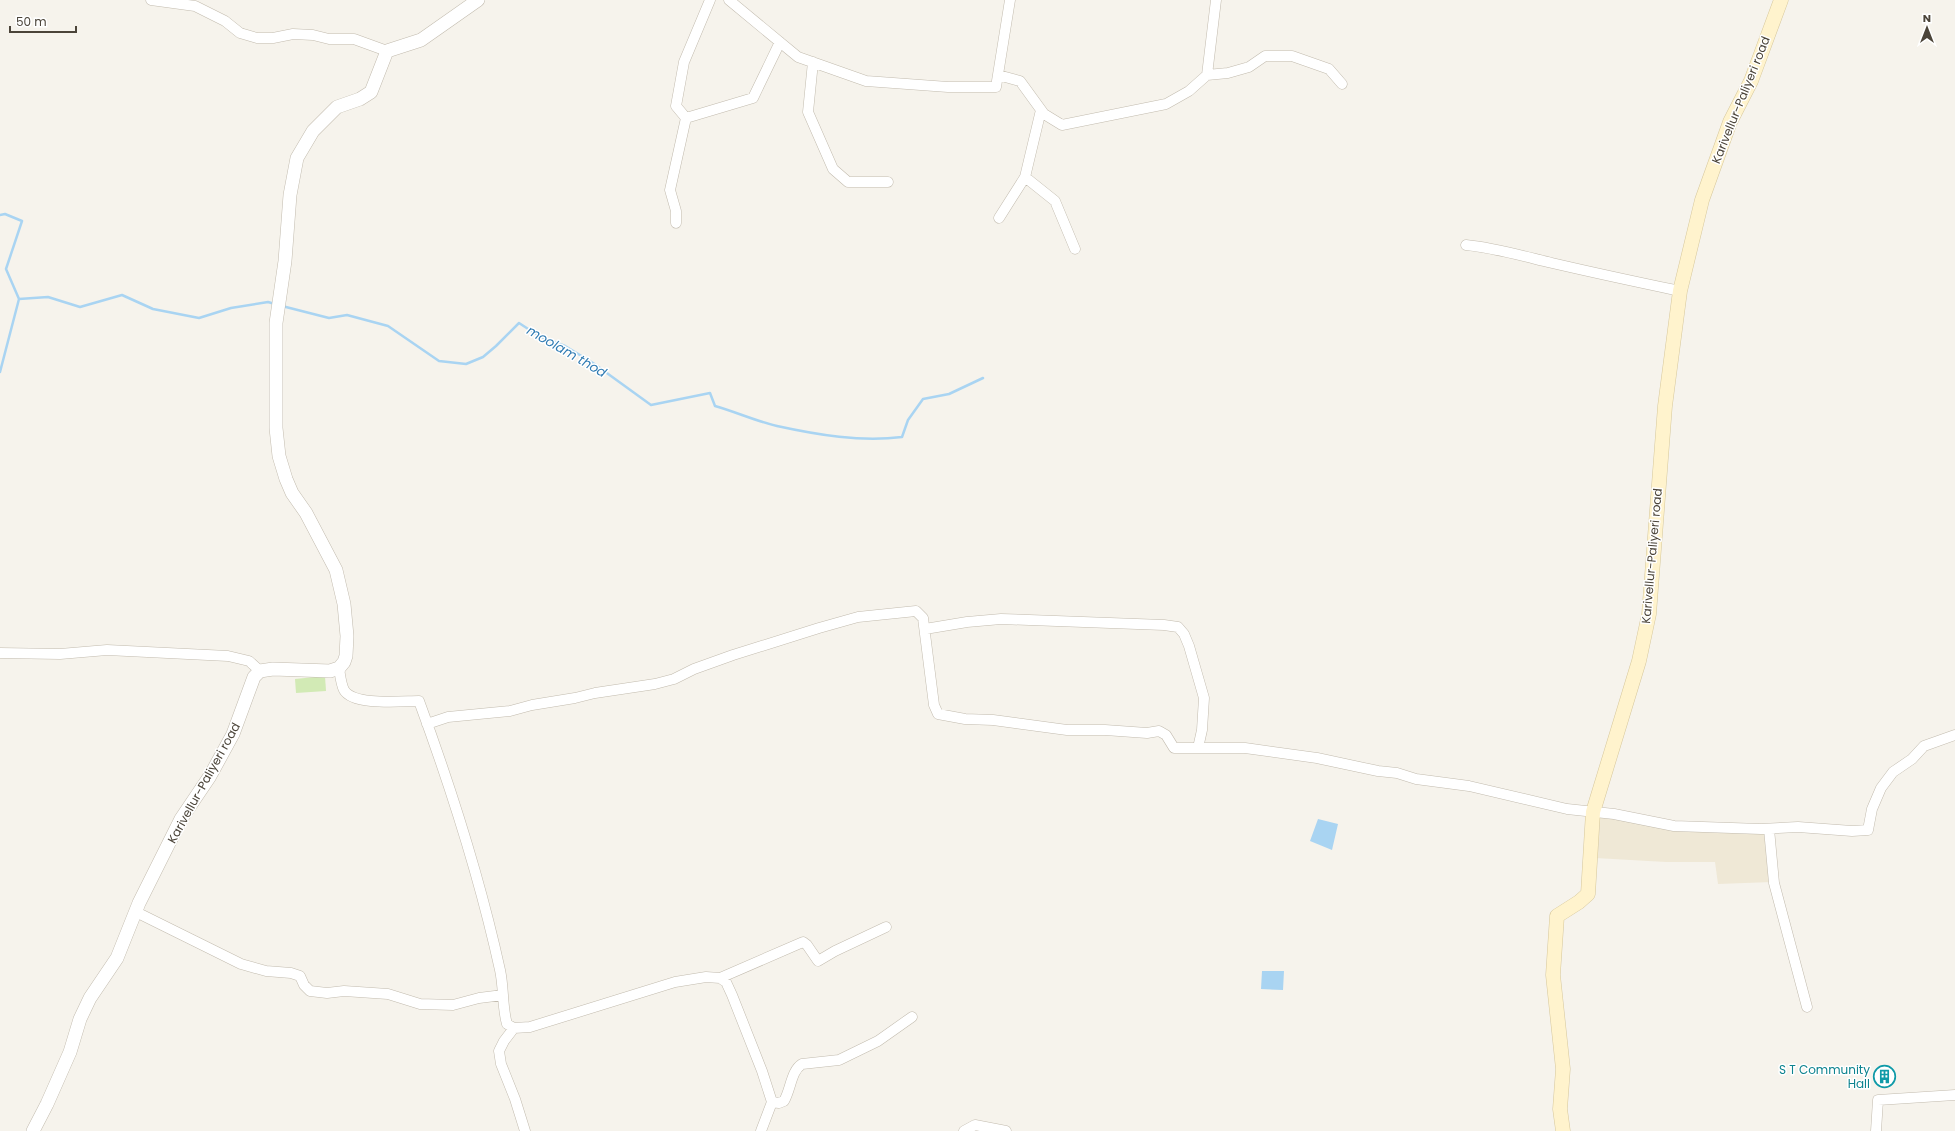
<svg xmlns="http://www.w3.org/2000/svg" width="1955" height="1131" font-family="Poppins,sans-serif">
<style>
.education{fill:#efe8d6}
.green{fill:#d2eab5}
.water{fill:#a9d4f2}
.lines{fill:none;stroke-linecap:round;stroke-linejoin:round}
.stream{stroke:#a9d4f2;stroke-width:2.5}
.minor-casing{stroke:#c2bbae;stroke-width:11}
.tertiary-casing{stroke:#c2bbae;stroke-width:14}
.secondary-casing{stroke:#d6c79b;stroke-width:15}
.minor{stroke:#fff;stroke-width:10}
.tertiary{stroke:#fff;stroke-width:13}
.secondary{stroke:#fff3cd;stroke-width:14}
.labels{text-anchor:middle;stroke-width:3;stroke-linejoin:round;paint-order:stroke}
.street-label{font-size:12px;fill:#4b4439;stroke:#fff}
.culture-label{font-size:12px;fill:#0d838f;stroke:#fff;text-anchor:end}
.water-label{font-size:13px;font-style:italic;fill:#2e7ab2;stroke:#fff}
</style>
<rect width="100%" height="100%" fill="#f6f3ec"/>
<!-- education -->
<path class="education" d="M1610 816 1673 830 1707 832H1765L1772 882 1718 884 1715 862H1666L1595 858 1596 817Z"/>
<!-- green -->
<path class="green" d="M325 676 326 691 296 693 295 679Z"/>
<!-- water -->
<path class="water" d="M1318 819 1338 824 1332 850 1310 841Z
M1262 971H1284L1283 990 1261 989Z"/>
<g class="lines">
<!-- stream -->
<path class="stream" d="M0 215 5 214 22 221 6 269 19 299 0 372
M19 299 48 297 80 307 122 295 153 309 199 318 231 308 268 302 275 304
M282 306 329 318 347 315 388 326 439 361 466 364 483 357 496 346 519 323 539 336 565 346 593 363 651 405 710 393 715 406C736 412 756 421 777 426 818 435 860 442 902 437L908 420 923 399 949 394 983 378"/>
<defs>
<path id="minor" d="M151 0 195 6 225 21 240 33 257 38H273L293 34 313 35 329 39H354L387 51
M729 0 798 57 866 81 948 87H996L1010 0
M813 62 808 112 833 169 848 182H888
M998 75 1020 81 1044 114 1062 125 1166 104 1189 91 1207 75 1228 73 1249 67 1265 56H1292L1329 69 1342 84
M1207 75 1216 0
M686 118 753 98 780 42
M1025 177 1055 201 1075 249
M999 218 1025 177 1041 110
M676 223V211L670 190 686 118 676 106 684 62 710 0
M1466 245C1496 248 1523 256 1552 263 1595 273 1637 282 1680 291
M925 629 967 622 1001 619 1164 625 1178 627 1184 634 1189 646 1204 698 1202 730 1198 748
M0 653 60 654 107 650 228 656 249 661 260 671
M339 668C340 675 341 684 344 690 353 706 402 701 419 701 451 788 480 879 500 970 504 988 502 1007 507 1024L514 1028 530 1027 675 982 706 977 720 978 726 982 732 995 762 1071 772 1102 761 1131
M427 724 448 717 510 711 532 705 575 698 595 693 655 684 674 679 694 669 733 655 819 628 858 617 916 611 923 618 934 705 938 714 965 719 993 720 1067 730H1105L1147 733 1159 731 1166 735 1174 748H1245L1317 758 1378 771 1397 773 1416 779 1469 786 1567 809 1614 814 1674 826 1761 829 1798 827 1852 831 1868 830 1872 809 1881 788 1893 772 1912 759 1924 746 1955 735
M1769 829 1774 883 1807 1007
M136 912 241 964 266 971 291 973 300 976 304 985 310 991 327 993 344 991 388 994 420 1004 453 1005 479 998 503 995
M720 978 803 942 807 945 818 961 835 951 886 927
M514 1028 504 1041 499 1051 501 1064 515 1099 525 1131
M772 1102 779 1103 784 1101C791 1089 791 1071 802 1064L839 1060 878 1041 912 1017
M964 1131 975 1125 1006 1131
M1876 1131 1878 1100 1955 1095"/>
<path id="tertiary" d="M33 1131 47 1104 70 1052 80 1019 90 998 117 958 139 903 181 819 210 776 233 734 254 677 260 671 273 669 330 671 339 668 344 662 346 656 347 636 344 604 336 570 306 513 292 493 286 479 279 456 276 428V323L285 261 290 195 297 158 313 131 337 107 360 99 371 92 387 51 421 40 478 0"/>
<path id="secondary" d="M1563 1131 1560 1109 1563 1069 1553 975 1557 916 1579 902 1588 894 1593 812 1639 661 1649 614 1665 406 1680 291 1702 200 1730 122 1751 81 1781 0"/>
</defs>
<!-- minor casing -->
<use href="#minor" class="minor-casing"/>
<!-- tertiary casing -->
<use href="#tertiary" class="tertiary-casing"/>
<!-- secondary casing -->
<use href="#secondary" class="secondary-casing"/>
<!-- minor -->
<use href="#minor" class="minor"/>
<!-- tertiary -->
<use href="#tertiary" class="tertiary"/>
<!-- secondary -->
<use href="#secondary" class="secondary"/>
</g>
<!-- icons -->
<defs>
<symbol id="building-ring" viewBox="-11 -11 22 22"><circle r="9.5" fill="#fff" stroke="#0f9aa8" stroke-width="1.5"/><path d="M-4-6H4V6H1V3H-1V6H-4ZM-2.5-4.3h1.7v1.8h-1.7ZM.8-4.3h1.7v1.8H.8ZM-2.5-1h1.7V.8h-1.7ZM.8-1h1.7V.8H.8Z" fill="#0f9aa8"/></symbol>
</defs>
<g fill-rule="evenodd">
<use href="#building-ring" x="1872" y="1064" width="25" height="25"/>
</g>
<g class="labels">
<!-- street labels -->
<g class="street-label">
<text transform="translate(1741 100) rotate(-68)" y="4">Karivellur-Paliyeri road</text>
<text transform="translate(1652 556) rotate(-85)" y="4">Karivellur-Paliyeri road</text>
<text transform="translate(204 783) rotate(-61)" y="4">Karivellur-Paliyeri road</text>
</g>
<!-- culture labels -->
<g class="culture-label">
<text x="1870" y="1074">S T Community<tspan x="1870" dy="14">Hall</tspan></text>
</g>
<!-- water labels -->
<g class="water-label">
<text transform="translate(567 351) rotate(30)" y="5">moolam thod</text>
</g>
</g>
<!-- north arrow -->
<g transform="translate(1927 28)" stroke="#ffffff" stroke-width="3" paint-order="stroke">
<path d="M0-3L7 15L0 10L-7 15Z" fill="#4b4439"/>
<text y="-6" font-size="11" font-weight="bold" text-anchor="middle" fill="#4b4439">N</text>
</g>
<!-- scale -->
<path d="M10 26v6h66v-6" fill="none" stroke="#4b4439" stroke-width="2"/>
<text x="16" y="26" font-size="12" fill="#4b4439" stroke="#ffffff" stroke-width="3" paint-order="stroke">50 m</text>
</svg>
